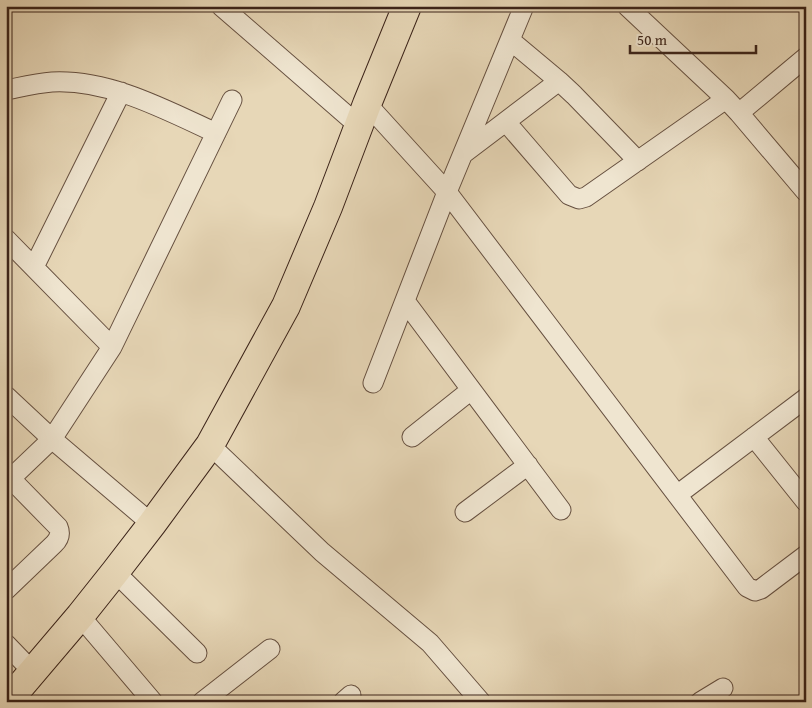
<svg xmlns="http://www.w3.org/2000/svg" width="812" height="708" font-family="'Gentium Book Plus',serif">
<style>
.lines{fill:none;stroke-linecap:round;stroke-linejoin:round}
.street-casing{stroke:#665040;stroke-width:21}
.primary-casing{stroke:#3b2319;stroke-width:30}
.street{stroke:#efe5d0;stroke-width:19}
.primary{stroke:#e7d7b7;stroke-width:28}
</style>
<rect width="100%" height="100%" fill="#e7d7b7"/>
<filter id="stains"><feTurbulence type="fractalNoise" baseFrequency=".004" numOctaves="4"/><feColorMatrix values="0 0 0 0 .2 0 0 0 0 .09 0 0 0 0 .02 0 0 0 .5 -.17"/></filter>
<radialGradient id="worn" r=".72"><stop offset=".6" stop-color="#630" stop-opacity="0"/><stop offset="1" stop-color="#630" stop-opacity=".3"/></radialGradient>
<g class="lines">
<defs>
<path id="street" d="M221 6 359 126
M627 6 726 99 739 113 806 192
M510 40 559 81 574 95 638 161
M6 90C21 87 37 83 52 82 109 79 166 110 216 133
M367 104 447 192 747 587 755 591 761 589 806 555
M739 113 806 57
M506 122 569 195 579 199 586 197 726 99
M463 154 559 81
M6 239 112 347
M34 267 121 92
M405 301 561 510
M373 383 447 192 524 6
M6 396 52 439 152 524
M412 437 471 390
M754 437 806 502
M210 445 322 552 430 643 481 702
M6 483 52 439 112 347 232 100
M677 495 806 398
M465 512 528 465
M115 572 197 653
M6 590 54 544C59 539 61 534 58 527L11 479
M80 616 153 702
M6 644 33 672
M202 702 270 649
M343 702 351 695
M700 702 723 688"/>
<path id="primary" d="M7 702 80 616 115 572 152 524 210 445 286 306 328 207 367 104 407 6"/>
</defs>
<!-- street casing -->
<use href="#street" class="street-casing"/>
<!-- primary casing -->
<use href="#primary" class="primary-casing"/>
<!-- street -->
<use href="#street" class="street"/>
<!-- primary -->
<use href="#primary" class="primary"/>
</g>
<!-- margin -->
<rect width="812" height="708" fill="none" stroke="#e7d7b7" stroke-width="25"/>
<rect x="8" y="8" width="797" height="693" fill="none" stroke="#3b2319" stroke-width="2.5"/>
<rect x="12" y="12" width="787" height="683" fill="none" stroke="#3b2319"/>
<!-- scale -->
<path d="M630 45v8h126v-8" fill="none" stroke="#3b2319" stroke-width="2.5"/>
<text x="637" y="45" font-size="15" fill="#3b2319" stroke="#efe5d0" stroke-width="4" paint-order="stroke">50 m</text>
<rect width="100%" height="100%" filter="url(#stains)"/>
<rect width="100%" height="100%" fill="url(#worn)"/>
</svg>
